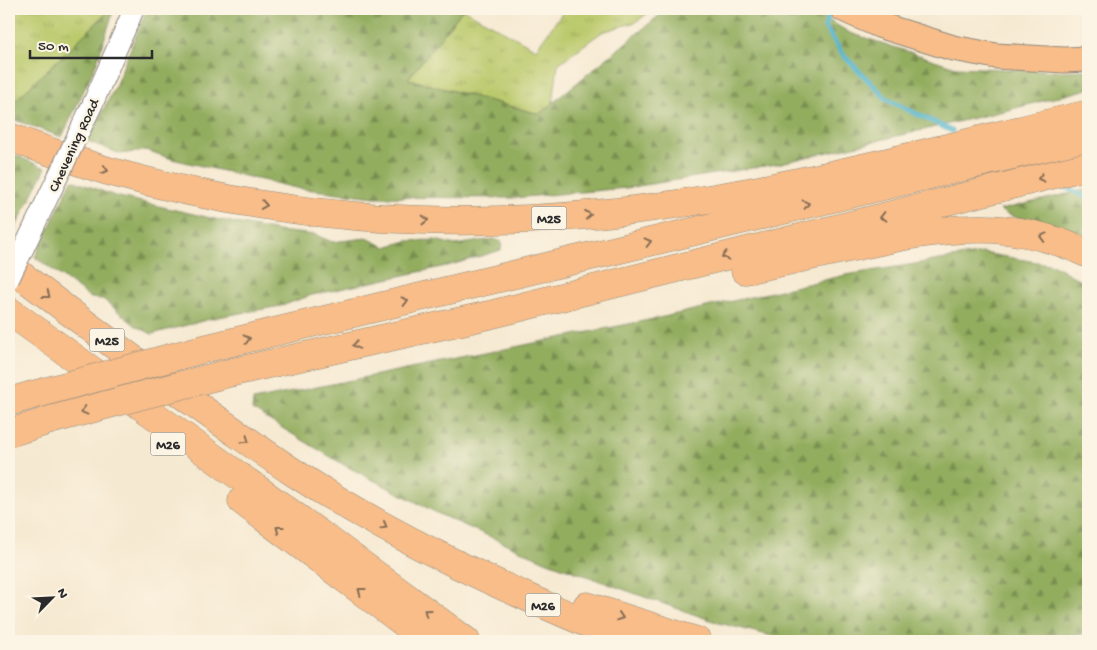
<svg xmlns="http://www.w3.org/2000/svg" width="1097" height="650" font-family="'Gochi Hand',sans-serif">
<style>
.grass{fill:url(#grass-tufts);stroke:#727a4b}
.forest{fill:url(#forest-firs);stroke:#5f6c45}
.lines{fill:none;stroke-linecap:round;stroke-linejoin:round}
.stream{stroke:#4eb3cd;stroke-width:5}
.minor-casing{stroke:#908a7e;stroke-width:22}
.major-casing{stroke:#908a7e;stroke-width:27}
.highway-casing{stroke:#908a7e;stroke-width:29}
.minor{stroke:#fff;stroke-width:20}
.major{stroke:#f8bd89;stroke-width:25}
.highway{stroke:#f8bd89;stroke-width:28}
.minor-bridge-casing{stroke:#908a7e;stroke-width:22;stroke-linecap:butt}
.highway-bridge-casing{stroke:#908a7e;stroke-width:29;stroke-linecap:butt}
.minor-bridge{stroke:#fff;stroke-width:20}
.highway-bridge{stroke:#f8bd89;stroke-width:28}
.oneway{stroke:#876d55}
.labels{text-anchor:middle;stroke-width:5;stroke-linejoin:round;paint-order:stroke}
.shield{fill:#fcf5e5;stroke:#6a6863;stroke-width:1}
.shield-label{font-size:14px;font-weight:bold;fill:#2b2b2b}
.street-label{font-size:15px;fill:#2b2b2b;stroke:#fcf5e5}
</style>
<defs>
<pattern id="grass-tufts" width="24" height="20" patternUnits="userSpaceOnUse" patternTransform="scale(1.25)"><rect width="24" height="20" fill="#bac96b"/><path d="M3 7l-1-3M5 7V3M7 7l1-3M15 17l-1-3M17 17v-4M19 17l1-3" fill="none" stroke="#a0ad5d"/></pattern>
<pattern id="forest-firs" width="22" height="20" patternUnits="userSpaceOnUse" patternTransform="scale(1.25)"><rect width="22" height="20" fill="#93ad5f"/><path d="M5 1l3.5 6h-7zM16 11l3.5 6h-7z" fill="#788d4f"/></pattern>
</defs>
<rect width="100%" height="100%" fill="#fcf5e5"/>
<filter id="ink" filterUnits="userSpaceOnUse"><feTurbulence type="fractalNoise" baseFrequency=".02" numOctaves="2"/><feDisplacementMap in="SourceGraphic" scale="10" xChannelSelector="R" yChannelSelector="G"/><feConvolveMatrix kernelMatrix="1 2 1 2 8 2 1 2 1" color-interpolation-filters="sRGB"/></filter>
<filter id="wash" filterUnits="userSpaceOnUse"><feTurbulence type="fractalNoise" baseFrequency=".0096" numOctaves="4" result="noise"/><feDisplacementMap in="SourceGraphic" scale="20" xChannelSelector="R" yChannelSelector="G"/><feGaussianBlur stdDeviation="1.12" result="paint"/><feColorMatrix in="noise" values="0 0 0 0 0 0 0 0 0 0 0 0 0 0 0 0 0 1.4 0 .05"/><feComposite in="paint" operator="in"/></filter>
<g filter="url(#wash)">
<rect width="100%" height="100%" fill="#f6e9d1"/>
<!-- grass -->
<path class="grass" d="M9 9H111L17 99 9 103Z
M463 9 536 49 565 9H653L636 22 602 32 558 64 553 103 539 114 408 79Z"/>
<!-- forest -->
<path class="forest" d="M111 9H114L97 62 62 137 9 118V103L17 99Z
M147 9H463L408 79 539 114 667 9H810L850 33 956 67 1057 71 1088 70V89L1004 111 777 164 626 188 513 198 375 197 296 188 172 159 146 150 121 154 87 141 114 89Z
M9 153 46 168 10 238 9 237Z
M72 180 115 196 215 219 278 231 316 235 332 242 367 238 385 247 407 241 435 240 455 245 494 239 502 242 501 250 451 265 312 295 281 306 218 317 152 334 136 326 103 299 91 298 35 257Z
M1088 189V238C1077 232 1064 227 1052 224 1034 219 1015 221 1000 210Z
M983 253 1054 265 1088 285V630L1077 638 1069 641H792L719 623 650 599 545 561 441 515 346 466 252 410 253 400 663 317 846 275Z"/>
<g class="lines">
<!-- stream -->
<path class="stream" d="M831 9 825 27 844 56 888 100 952 131
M1067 188 1088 198"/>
</g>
</g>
<g filter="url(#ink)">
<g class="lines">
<defs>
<path id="minor" d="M93 103 134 9"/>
<path id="major" d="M843 9 879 25 953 48 996 56 1064 60 1088 59"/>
<path id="highway" d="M9 137C42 149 75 161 108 171 271 217 438 231 606 213 770 196 929 151 1088 114
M9 266C77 318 145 369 215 418 241 436 267 455 293 472 398 541 513 593 630 641
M745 270 895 238C966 225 1022 222 1088 254
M9 311 331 542 466 641
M199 350 1088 137
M233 372 489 315 1088 166
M9 402 29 396
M9 433 54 419
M242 501 428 641
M587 606 697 641"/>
</defs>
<!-- minor casing -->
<use href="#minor" class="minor-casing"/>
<!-- major casing -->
<use href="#major" class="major-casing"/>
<!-- highway casing -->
<use href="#highway" class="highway-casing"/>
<!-- minor -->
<use href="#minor" class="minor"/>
<!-- major -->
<use href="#major" class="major"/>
<!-- highway -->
<use href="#highway" class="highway"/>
<defs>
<path id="minor-bridge" d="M9 279 93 103"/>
<path id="highway-bridge" d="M29 396 199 350
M54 419 143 395 233 372"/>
</defs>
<!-- minor-bridge casing -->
<use href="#minor-bridge" class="minor-bridge-casing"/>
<!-- highway-bridge casing -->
<use href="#highway-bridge" class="highway-bridge-casing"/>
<!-- minor-bridge -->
<use href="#minor-bridge" class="minor-bridge"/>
<!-- highway-bridge -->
<use href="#highway-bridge" class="highway-bridge"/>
</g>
<!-- one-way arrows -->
<defs><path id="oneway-chevron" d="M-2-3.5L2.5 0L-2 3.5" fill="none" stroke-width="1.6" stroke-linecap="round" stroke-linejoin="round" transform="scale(1.25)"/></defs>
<g class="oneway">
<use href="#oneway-chevron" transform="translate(105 170) rotate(16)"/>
<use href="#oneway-chevron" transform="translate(1041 178) rotate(166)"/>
<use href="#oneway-chevron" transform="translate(806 204) rotate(-13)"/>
<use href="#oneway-chevron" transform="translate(264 205) rotate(9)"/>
<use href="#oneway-chevron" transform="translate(588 215) rotate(-5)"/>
<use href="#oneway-chevron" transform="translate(883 217) rotate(166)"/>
<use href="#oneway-chevron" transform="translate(425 220) rotate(1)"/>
<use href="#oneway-chevron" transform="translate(1043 237) rotate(-165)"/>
<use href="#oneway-chevron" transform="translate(648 242) rotate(-14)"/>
<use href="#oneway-chevron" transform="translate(725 256) rotate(166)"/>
<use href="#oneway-chevron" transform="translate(47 295) rotate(37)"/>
<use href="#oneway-chevron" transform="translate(405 301) rotate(-14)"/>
<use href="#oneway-chevron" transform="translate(247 339) rotate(-14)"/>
<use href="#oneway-chevron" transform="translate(356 345) rotate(167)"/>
<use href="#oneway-chevron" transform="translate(84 411) rotate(165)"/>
<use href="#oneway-chevron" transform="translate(246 440) rotate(35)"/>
<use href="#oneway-chevron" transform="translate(384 526) rotate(29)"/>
<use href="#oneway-chevron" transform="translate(279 529) rotate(-143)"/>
<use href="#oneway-chevron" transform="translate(361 591) rotate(-143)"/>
<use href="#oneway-chevron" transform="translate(427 612) rotate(-144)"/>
<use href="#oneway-chevron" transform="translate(620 617) rotate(18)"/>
</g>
</g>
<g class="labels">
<!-- shield labels -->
<g class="shield">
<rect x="531.5" y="206.5" width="35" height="23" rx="4"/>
<rect x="89.5" y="328.5" width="35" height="23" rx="4"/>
<rect x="150.5" y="432.5" width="35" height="23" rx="4"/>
<rect x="525.5" y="593.5" width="35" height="23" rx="4"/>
</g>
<g class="shield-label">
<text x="549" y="223">M25</text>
<text x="107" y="345">M25</text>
<text x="168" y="449">M26</text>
<text x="543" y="610">M26</text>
</g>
<!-- street labels -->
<g class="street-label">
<text transform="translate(73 145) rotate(-65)" y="5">Chevening Road</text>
</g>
</g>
<!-- margin -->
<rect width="1097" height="650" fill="none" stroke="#fcf5e5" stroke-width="30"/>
<!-- north arrow -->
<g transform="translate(52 598) rotate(66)" stroke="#fcf5e5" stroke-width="4" paint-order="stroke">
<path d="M0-4L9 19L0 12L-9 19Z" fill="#2b2b2b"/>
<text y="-8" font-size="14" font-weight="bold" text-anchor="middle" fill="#2b2b2b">N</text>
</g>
<!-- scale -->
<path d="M30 50v8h122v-8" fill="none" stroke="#2b2b2b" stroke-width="2.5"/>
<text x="38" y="50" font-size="15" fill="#2b2b2b" stroke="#fcf5e5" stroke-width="4" paint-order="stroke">50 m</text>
</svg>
